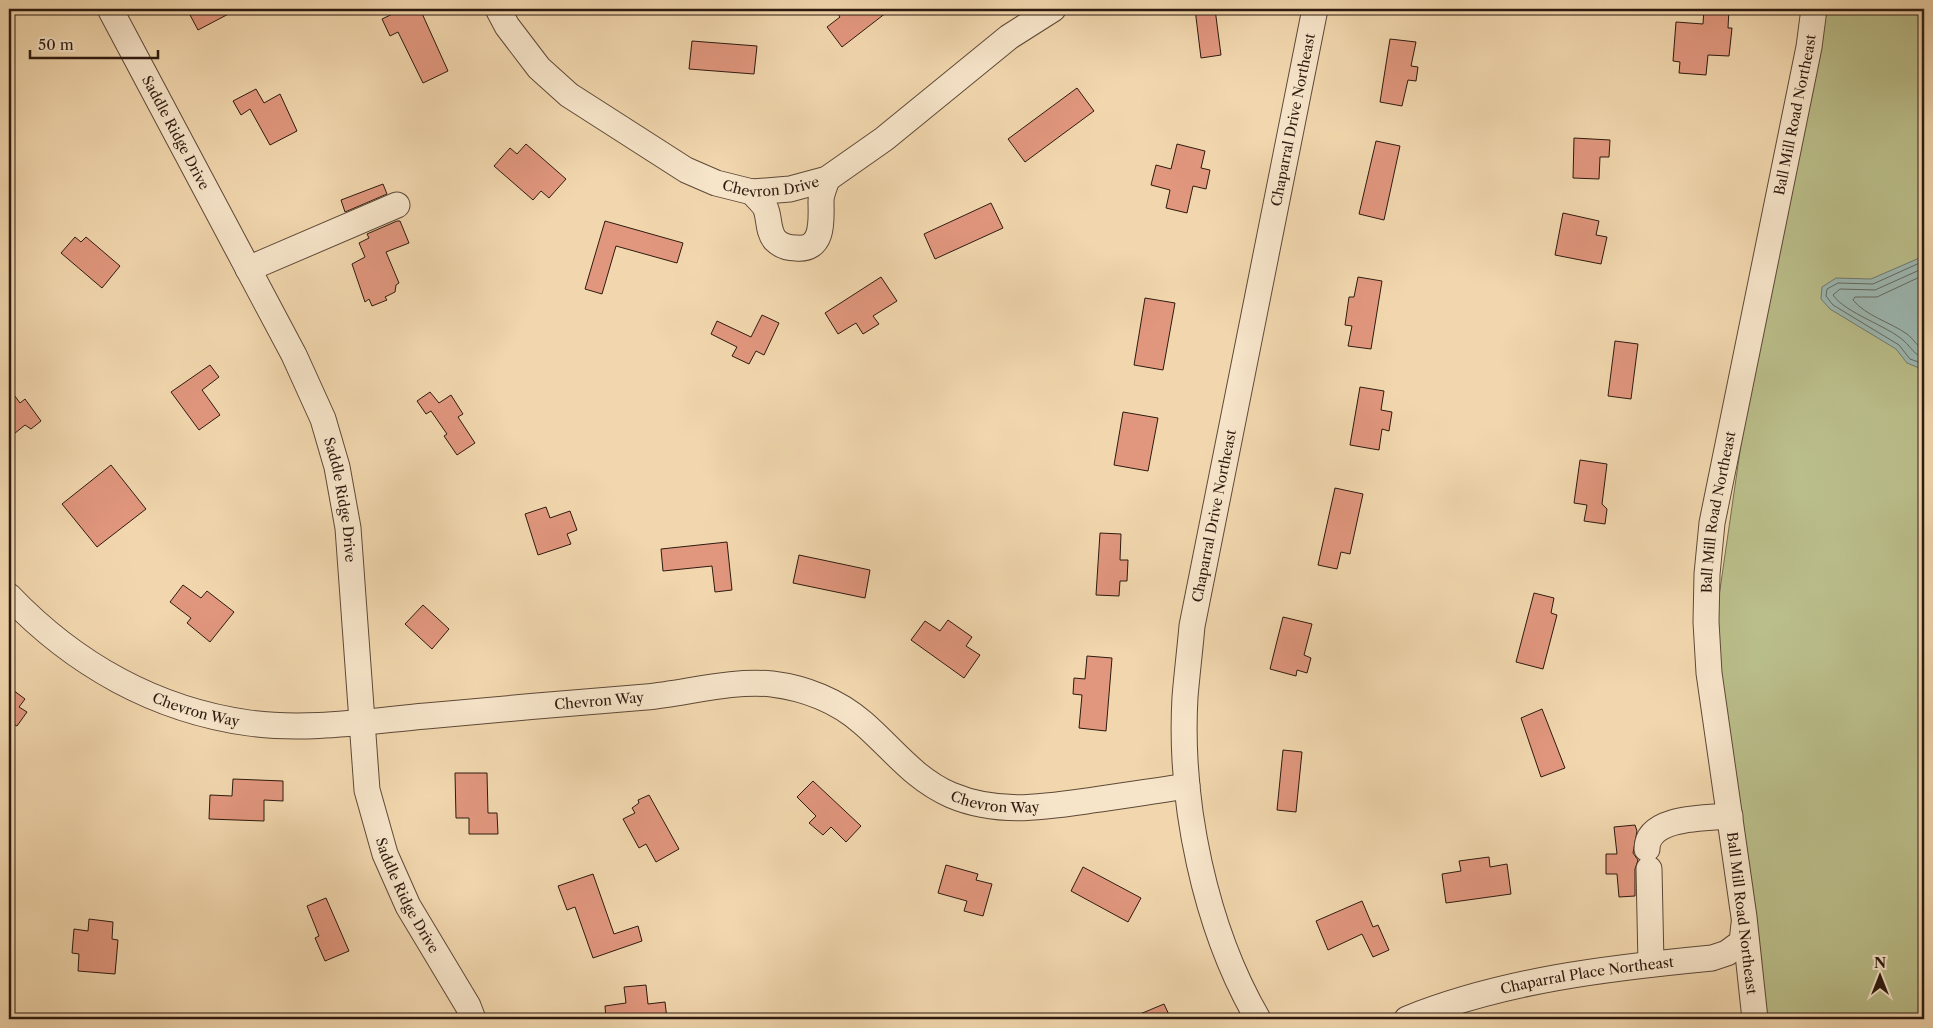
<svg xmlns="http://www.w3.org/2000/svg" width="1933" height="1028" font-family="'Libre Caslon Text',serif">
<style>
.green{fill:#babe8a;stroke:#746c4c}
.water{fill:#9cb8b2;stroke:#707971}
.lines{fill:none;stroke-linecap:round;stroke-linejoin:round}
.shore{stroke:#646960;stroke-width:1}
.building{fill:#e1977e;stroke:#2d1a0f}
.minor-casing{stroke:#5e4937;stroke-width:27}
.minor{stroke:#f7e5ca;stroke-width:25}
.labels{text-anchor:middle;stroke-width:4.5;stroke-linejoin:round;paint-order:stroke}
.street-label{font-size:14px;fill:#2d1a0f;stroke:#f7e5ca}
</style>
<rect width="100%" height="100%" fill="#f2d7ae"/>
<filter id="stains"><feTurbulence type="fractalNoise" baseFrequency=".004" numOctaves="4"/><feColorMatrix values="0 0 0 0 .2 0 0 0 0 .09 0 0 0 0 .02 0 0 0 .5 -.17"/></filter>
<radialGradient id="worn" r=".72"><stop offset=".6" stop-color="#630" stop-opacity="0"/><stop offset="1" stop-color="#630" stop-opacity=".3"/></radialGradient>
<!-- green -->
<path class="green" d="M1811 9H1924V1019H1757L1714 631 1748 396Z"/>
<!-- water -->
<path class="water" d="M1924 256V370L1907 363 1896 349 1830 309 1821 299 1822 287 1836 278 1871 279Z"/>
<g class="lines">
<!-- shore -->
<path class="shore" d="M1924 261 1873 284 1838 283 1827 289 1826 296 1833 305 1899 345 1910 359 1924 364
M1924 268 1875 290 1840 289 1833 295C1845 313 1888 326 1904 341 1912 348 1913 354 1924 358
M1924 275 1877 297H1855L1853 300C1866 316 1890 322 1907 334 1914 339 1916 346 1924 350"/>
</g>
<!-- building -->
<path class="building" d="M203 9H238L198 30 190 15Z
M403 9H420L448 71 423 83 398 32 390 36 382 19Z
M834 9H891L842 47 827 27 840 17Z
M1195 9H1215L1221 55 1201 58Z
M1704 9H1729L1728 28H1732L1729 56 1708 55 1706 75 1679 73 1680 62 1673 61 1676 22 1703 24Z
M1390 39 1416 42 1411 66 1418 67 1416 81 1408 80 1402 106 1380 102Z
M692 41 757 46 754 74 689 69Z
M1077 88 1094 111 1025 162 1008 139Z
M256 89 264 103 280 94 297 131 270 145 250 109 241 115 233 101Z
M1574 138 1610 140 1609 157H1600L1599 179 1573 178Z
M1376 141 1400 146 1384 220 1359 214Z
M526 144 566 179 549 198 541 191 533 200 494 166 510 148 517 154Z
M1177 144 1205 151 1201 168 1210 170 1206 189 1193 186 1187 213 1166 208 1170 190 1151 185 1156 165 1171 169Z
M383 184 387 194 345 212 341 200Z
M991 203 1003 228 935 259 924 234Z
M1563 213 1599 221 1596 235 1607 237 1601 264 1555 255Z
M397 221H400L409 243 386 252 399 283 396 285 395 292 385 297 387 300 372 306 369 299 365 302 352 264 365 257 359 243 369 238 367 234Z
M605 221 683 243 677 263 616 246 602 294 585 289Z
M75 237 81 242 86 237 120 266 102 288 61 253Z
M881 277 897 301 873 316 879 324 863 334 856 323 838 334 825 313Z
M1358 277 1382 281 1371 349 1348 346 1352 326 1345 325 1349 297H1354Z
M1145 298 1175 303 1163 370 1134 365Z
M762 315 779 323 764 355 756 351 749 364 732 356 737 347 711 334 717 321 751 337Z
M1615 341 1638 344 1631 399 1608 396Z
M210 365 219 377 202 390 220 415 199 430 171 392Z
M1360 387 1384 391 1381 410 1392 412 1389 431 1382 429 1379 450 1350 445Z
M9 388 20 403 25 399 41 421 31 429 25 425 9 438Z
M430 392 439 403 451 395 463 414 458 417 475 443 457 455 444 436 447 434 431 411 426 414 417 401Z
M1123 412 1158 418 1148 471 1114 465Z
M1580 460 1607 464 1602 504 1607 509 1605 524 1584 521 1587 505 1574 503Z
M111 465 146 509 97 547 62 504Z
M1335 488 1363 494 1350 554 1341 552 1337 569 1318 565Z
M546 507 550 518 570 511 577 530 567 534 571 544 538 555 525 514Z
M1100 533 1121 534 1120 560H1128L1127 581H1120L1119 596 1096 595Z
M727 542 732 590 715 592 712 566 663 571 661 549Z
M799 555 870 570 865 598 793 583Z
M183 585 201 598 207 591 234 612 210 642 187 623 191 618 170 602Z
M1534 593 1554 598 1551 613 1557 615 1543 669 1516 662Z
M423 605 449 629 432 649 405 624Z
M1283 617 1312 624 1304 655 1311 658 1307 673 1297 670 1296 676 1270 669Z
M948 620 972 637 966 646 980 655 964 678 911 640 925 621 940 631Z
M1087 656 1112 658 1106 731 1079 728 1082 695 1073 694 1074 678 1085 679Z
M9 687 25 699 19 707 27 712 17 726 9 722Z
M1542 709 1565 768 1541 777 1521 718Z
M1283 750 1302 752 1296 812 1277 810Z
M455 773H487L488 813H497L498 834H469V818H456Z
M233 779 283 781V801L264 800V821L209 819 210 795 232 796Z
M813 781 861 826 846 842 831 827 823 835 809 823 816 816 797 797Z
M649 795 679 849 656 862 646 844 639 848 623 819 635 813 632 808 639 803 638 800Z
M1635 825 1637 831 1633 853 1638 860 1635 869V896L1619 897 1617 874H1606V854H1617L1614 827Z
M1489 857 1490 867 1507 864 1511 894 1446 903 1442 874 1461 871 1459 861Z
M946 865 978 874 976 880 992 884 983 916 964 911 967 901 938 893Z
M1083 867 1141 898 1128 922 1071 891Z
M593 874 614 934 638 926 642 941 593 958 575 907 567 910 558 886Z
M326 898 349 951 325 961 315 938 319 936 307 906Z
M1362 901 1373 927 1378 925 1389 950 1373 957 1362 934 1328 950 1316 921Z
M89 919 113 922 112 939 118 940 115 974 78 971 79 954 72 953 74 929 88 931Z
M646 985 648 1004 665 1002 667 1019H606L605 1006 626 1003 624 987Z
M1164 1004 1171 1019H1128Z"/>
<g class="lines">
<defs>
<g id="minor">
<path id="s1" d="M110 9 294 355 323 419 337 467 348 528 367 790 385 854 408 906 468 1006 473 1019"/>
<path id="s2" d="M498 9 507 26 539 68 569 95 686 170 716 183 752 192 790 189 827 179 884 139 1009 37 1053 9"/>
<path d="M752 192C756 197 762 202 765 207 770 217 767 230 775 240 781 246 789 248 796 248 825 251 821 218 821 201 821 194 825 186 827 179"/>
<path d="M248 269 397 205"/>
<path id="s3" d="M9 596C74 664 155 710 249 723 307 731 368 721 426 716 499 709 573 703 646 697 687 693 731 680 772 684 805 688 838 701 863 723 893 749 914 779 951 795 998 815 1044 807 1093 800 1125 795 1156 791 1187 786"/>
<path d="M1647 849C1647 816 1707 818 1730 816"/>
<path d="M1649 869 1651 964"/>
<path id="s4" d="M1258 1019C1205 928 1179 803 1185 697 1187 673 1190 649 1192 626L1315 9"/>
<path id="s5" d="M1407 1019C1504 980 1608 968 1712 958L1727 953 1742 942 1744 924"/>
<path id="s6" d="M1755 1019 1744 917 1709 673 1706 622 1707 574 1712 523 1809 47 1814 9"/>
</g>
</defs>
<!-- minor casing -->
<use href="#minor" class="minor-casing"/>
<!-- minor -->
<use href="#minor" class="minor"/>
</g>
<g class="labels">
<!-- street labels -->
<g class="street-label">
<text dy="5" stroke="none"><textPath href="#s6" startOffset="916">Ball Mill Road Northeast</textPath></text>
<text dy="5" stroke="none"><textPath href="#s4" startOffset="922">Chaparral Drive Northeast</textPath></text>
<text dy="5" stroke="none"><textPath href="#s1" startOffset="140">Saddle Ridge Drive</textPath></text>
<text dy="5" stroke="none"><textPath href="#s2" startOffset="340">Chevron Drive</textPath></text>
<text dy="5" stroke="none"><textPath href="#s1" startOffset="545">Saddle Ridge Drive</textPath></text>
<text dy="5" stroke="none"><textPath href="#s6" startOffset="511">Ball Mill Road Northeast</textPath></text>
<text dy="5" stroke="none"><textPath href="#s4" startOffset="518">Chaparral Drive Northeast</textPath></text>
<text dy="5" stroke="none"><textPath href="#s3" startOffset="628">Chevron Way</textPath></text>
<text dy="5" stroke="none"><textPath href="#s3" startOffset="222">Chevron Way</textPath></text>
<text dy="5" stroke="none"><textPath href="#s3" startOffset="1062">Chevron Way</textPath></text>
<text dy="5" stroke="none"><textPath href="#s1" startOffset="950">Saddle Ridge Drive</textPath></text>
<text transform="translate(1742 913) rotate(83)" y="5">Ball Mill Road Northeast</text>
<text dy="5" stroke="none"><textPath href="#s5" startOffset="186">Chaparral Place Northeast</textPath></text>
</g>
</g>
<!-- margin -->
<rect width="1933" height="1028" fill="none" stroke="#f2d7ae" stroke-width="30"/>
<rect x="10" y="10" width="1913" height="1008" fill="none" stroke="#2d1a0f" stroke-width="2.5"/>
<rect x="15" y="15" width="1903" height="998" fill="none" stroke="#2d1a0f"/>
<!-- north arrow -->
<g transform="translate(1880 976)" stroke="#f7e5ca" stroke-width="4" paint-order="stroke">
<path d="M0-4L9 19L0 12L-9 19Z" fill="#2d1a0f"/>
<text y="-8" font-size="14" font-weight="bold" text-anchor="middle" fill="#2d1a0f">N</text>
</g>
<!-- scale -->
<path d="M30 50v8h128v-8" fill="none" stroke="#2d1a0f" stroke-width="2.5"/>
<text x="38" y="50" font-size="15" fill="#2d1a0f" stroke="#f7e5ca" stroke-width="4" paint-order="stroke">50 m</text>
<rect width="100%" height="100%" filter="url(#stains)"/>
<rect width="100%" height="100%" fill="url(#worn)"/>
</svg>
